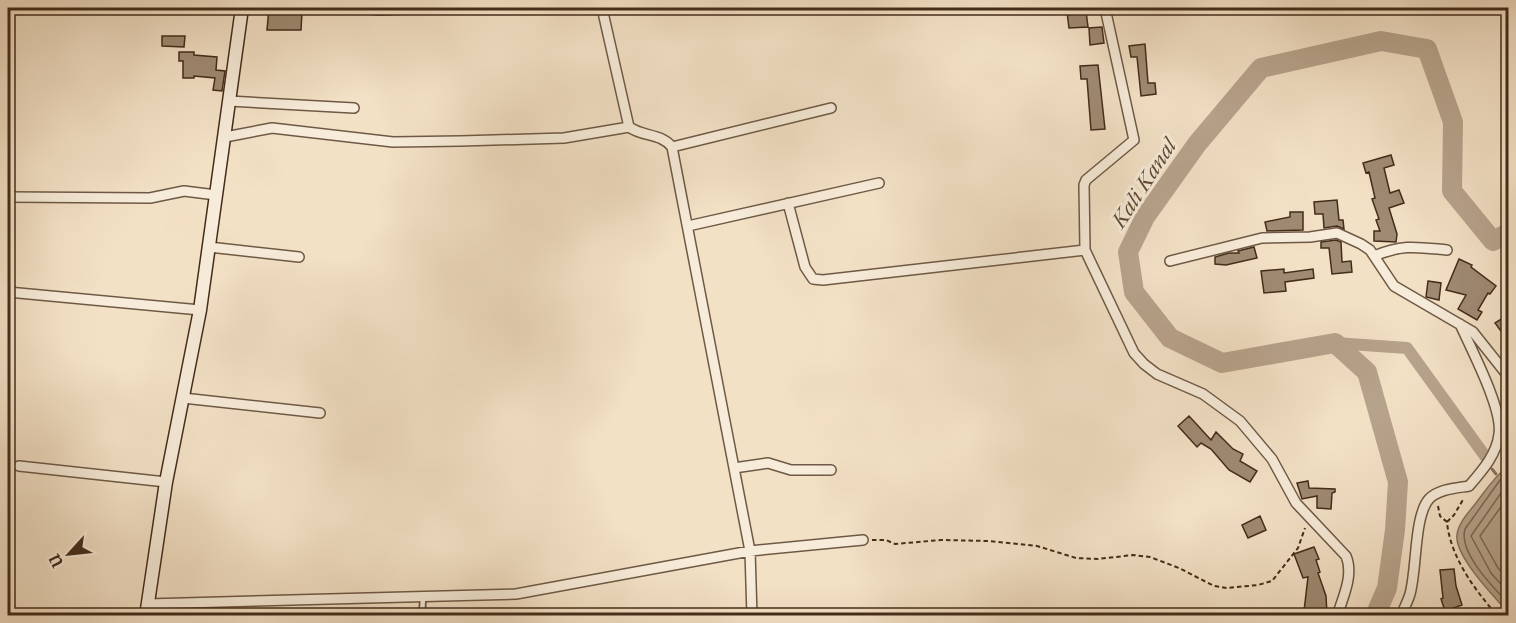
<svg xmlns="http://www.w3.org/2000/svg" width="1516" height="623" font-family="'IM FELL French Canon',serif">
<style>
.water{fill:#b7a38c;stroke:#89735e;stroke-width:1.5}
.lines{fill:none;stroke-linecap:round;stroke-linejoin:round}
.shore{stroke:#7d6853;stroke-width:1.5}
.stream{stroke:#89735e;stroke-width:3}
.canal{stroke:#b7a38c;stroke-width:12}
.river{stroke:#b7a38c;stroke-width:20}
.building{fill:#9f8a73;stroke:#432c1a;stroke-width:1.5}
.lane-casing{stroke:#6f5945;stroke-width:8}
.street-casing{stroke:#6f5945;stroke-width:12}
.secondary-casing{stroke:#432c1a;stroke-width:15}
.path{stroke:#432c1a;stroke-width:2;stroke-dasharray:4.5 3;stroke-linecap:butt}
.lane{stroke:#f7ecda;stroke-width:4.5}
.street{stroke:#f7ecda;stroke-width:9}
.secondary{stroke:#f7ecda;stroke-width:12}
.labels{text-anchor:middle;stroke-width:6;stroke-linejoin:round;paint-order:stroke}
.water-label{font-size:22px;font-style:italic;fill:#604a36;stroke:#f7ecda}
</style>
<rect width="100%" height="100%" fill="#f3e1c6"/>
<filter id="stains"><feTurbulence type="fractalNoise" baseFrequency=".00333" numOctaves="4"/><feColorMatrix values="0 0 0 0 .2 0 0 0 0 .09 0 0 0 0 .02 0 0 0 .5 -.17"/></filter>
<radialGradient id="worn" r=".72"><stop offset=".6" stop-color="#630" stop-opacity="0"/><stop offset="1" stop-color="#630" stop-opacity=".3"/></radialGradient>
<!-- water -->
<path class="water" d="M1507 467H1508V612C1494 597 1454 555 1457 535 1458 523 1469 512 1476 503 1486 490 1494 477 1507 467Z"/>
<g class="lines">
<!-- shore -->
<path class="shore" d="M1508 474 1500 480 1465 529C1458 552 1493 587 1508 603
M1508 483 1471 536 1491 573 1508 592
M1508 497 1480 536 1498 568 1508 579"/>
<!-- stream -->
<path class="stream" d="M1492 469 1496 474"/>
<!-- canal -->
<path class="canal" d="M1335 343 1407 348 1485 456"/>
<!-- river -->
<path class="river" d="M1375 616 1387 588 1395 530 1398 482 1367 372 1335 343 1222 363 1170 338 1134 292 1128 252 1145 217 1197 144 1261 68 1381 41 1427 49 1453 122 1452 191 1493 241 1508 233"/>
</g>
<!-- building -->
<path class="building" d="M269 8H291V11L302 12 301 30H267Z
M1086 11 1088 27 1069 28 1067 12Z
M1102 27 1104 43 1090 45 1089 28Z
M162 36H185L184 47 162 46Z
M1145 44 1148 83H1155L1156 94 1141 96 1137 57H1131L1129 46Z
M179 52H194V55L217 57 216 70 225 71 222 91 213 90 215 78 194 76V78H183V61H179Z
M1098 65 1105 129 1091 130 1087 79H1081L1080 66Z
M1391 155 1394 165 1384 168 1390 193 1399 190 1404 203 1389 208 1397 234 1396 242 1374 241V231H1380L1376 220 1379 219 1372 199 1375 198 1369 172 1366 173 1363 163Z
M1337 200 1339 220H1343L1344 229 1337 226 1324 228 1323 214H1315L1314 202Z
M1290 212H1303V230L1267 231 1265 222 1290 217Z
M1336 240 1341 242 1342 262 1351 261 1352 272 1332 274 1329 248H1321V242Z
M1254 247 1257 258 1226 265 1215 264V257L1229 253H1239L1238 251Z
M1459 259 1472 265 1471 267 1496 286 1490 294 1488 293 1478 310 1482 312 1477 320 1458 309 1466 295 1446 290Z
M1284 269V273L1313 269 1314 278 1285 282 1286 291 1264 293 1261 271Z
M1428 281 1441 283 1439 300 1426 297Z
M1509 314V342L1495 323Z
M1189 416 1211 440 1216 432 1233 449 1243 454 1240 461 1257 471 1250 482 1229 470 1211 449 1201 443 1197 447 1178 426Z
M1308 481 1309 488 1335 489V492L1332 493 1331 509 1317 508V496L1302 499 1297 483Z
M1260 516 1266 530 1248 538 1242 525Z
M1314 547 1319 559 1316 560 1320 572 1318 573 1326 596 1327 615H1308L1309 611H1304L1308 577 1303 578 1294 554Z
M1454 569 1456 586 1462 605 1445 611 1441 599 1443 598 1440 570Z"/>
<g class="lines">
<defs>
<path id="lane" d="M422 616 423 597"/>
<path id="street" d="M356 8 379 10 429 8
M602 8 629 127C643 137 661 133 672 147L750 551 752 616
M229 101 354 108
M225 137 272 128 393 142 461 141 564 138 629 127
M672 147 831 108
M8 197 150 198 184 191 216 195
M788 203 805 267 813 279 823 280 1085 250 1134 353 1144 364 1157 374 1203 394 1240 421 1272 459 1296 503 1346 556C1354 575 1343 597 1337 616
M688 226 879 183
M209 247 299 257
M1085 250 1084 185 1086 180 1134 140 1105 8
M1374 256C1404 244 1416 247 1447 250
M1170 261 1262 238 1310 237 1337 233 1361 244 1370 250 1394 286 1473 332 1508 376
M8 292 200 310
M183 398 320 413
M19 466 166 482
M734 468 768 463 791 470H831
M147 604 516 594 750 551 863 540
M1401 616C1404 608 1408 601 1410 594 1417 569 1414 516 1429 499 1438 489 1457 488 1469 486 1482 471 1497 454 1499 434 1503 409 1471 349 1460 324"/>
<path id="secondary" d="M146 616 166 482 200 310 242 8"/>
</defs>
<!-- lane casing -->
<use href="#lane" class="lane-casing"/>
<!-- street casing -->
<use href="#street" class="street-casing"/>
<!-- secondary casing -->
<use href="#secondary" class="secondary-casing"/>
<!-- path -->
<path class="path" d="M1438 506 1440 516 1447 522C1450 556 1475 591 1498 616
M1447 522 1454 515 1464 498
M872 540H886L895 544 941 540 989 541 1037 546 1076 558 1098 559 1133 555 1150 557 1179 568 1214 586 1227 588 1258 585 1272 581 1298 548 1305 528"/>
<!-- lane -->
<use href="#lane" class="lane"/>
<!-- street -->
<use href="#street" class="street"/>
<!-- secondary -->
<use href="#secondary" class="secondary"/>
</g>
<g class="labels">
<!-- water labels -->
<g class="water-label">
<text transform="translate(1143 183) rotate(-57)" y="8">Kali Kanal</text>
</g>
</g>
<!-- margin -->
<rect width="1516" height="623" fill="none" stroke="#f3e1c6" stroke-width="30"/>
<rect x="9" y="9" width="1498" height="605" fill="none" stroke="#432c1a" stroke-width="3"/>
<rect x="15" y="15" width="1486" height="593" fill="none" stroke="#432c1a" stroke-width="1.5"/>
<!-- north arrow -->
<g transform="translate(69 554) rotate(243)" stroke="#f7ecda" stroke-width="4.5" paint-order="stroke">
<path d="M0-4.5L10 22L0 15L-10 22Z" fill="#432c1a"/>
<text y="-9" font-size="16" font-weight="bold" text-anchor="middle" fill="#432c1a">U</text>
</g>
<rect width="100%" height="100%" filter="url(#stains)"/>
<rect width="100%" height="100%" fill="url(#worn)"/>
</svg>
